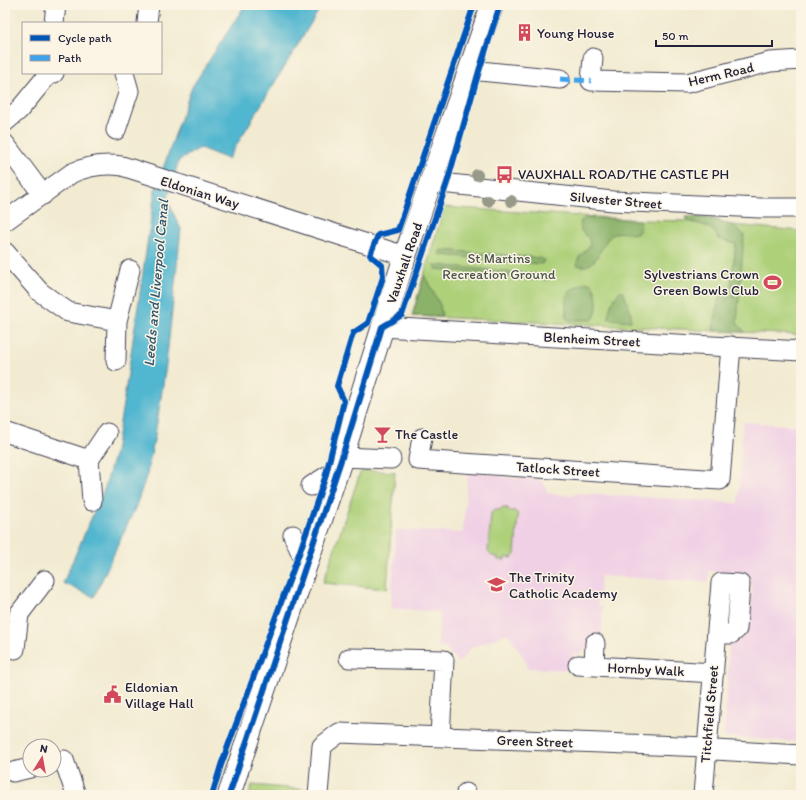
<svg xmlns="http://www.w3.org/2000/svg" width="806" height="800" font-family="Itim,sans-serif">
<style>
.built{fill:#f0d0e5}
.green{fill:#add079;stroke:#68795a}
.forest{fill:#8ab269;stroke:#566a52}
.water{fill:#51b6cf;stroke:#3a6c85}
.lines{fill:none;stroke-linecap:round;stroke-linejoin:round}
.minor-casing{stroke:#414052;stroke-width:21}
.major-casing{stroke:#414052;stroke-width:24}
.minor{stroke:#fff;stroke-width:19}
.major{stroke:#fff;stroke-width:22}
.quiet{stroke:#3ea2ec;stroke-width:5;stroke-dasharray:10 5;stroke-linecap:butt}
.cycleway-casing{stroke:#fcf5e5;stroke-width:8}
.cycleway{stroke:#0057b8;stroke-width:6}
.tree{fill:#979989}
.labels{text-anchor:middle;stroke-width:3;stroke-linejoin:round;paint-order:stroke}
.poi-label{font-size:14px;fill:#22223b;stroke:#fcf5e5;text-anchor:start}
.street-label{font-size:14px;fill:#22223b;stroke:#fcf5e5}
.park-label{font-size:14px;fill:#4c564e;stroke:#fcf5e5}
.water-label{font-size:15px;font-style:italic;fill:#32566f;stroke:#fcf5e5}
</style>
<rect width="100%" height="100%" fill="#fcf5e5"/>
<filter id="ink" filterUnits="userSpaceOnUse"><feTurbulence type="fractalNoise" baseFrequency=".025" numOctaves="2"/><feDisplacementMap in="SourceGraphic" scale="8" xChannelSelector="R" yChannelSelector="G"/><feConvolveMatrix kernelMatrix="1 2 1 2 8 2 1 2 1" color-interpolation-filters="sRGB"/></filter>
<filter id="wash" filterUnits="userSpaceOnUse"><feTurbulence type="fractalNoise" baseFrequency=".012" numOctaves="4" result="noise"/><feDisplacementMap in="SourceGraphic" scale="16" xChannelSelector="R" yChannelSelector="G"/><feGaussianBlur stdDeviation="0.9" result="paint"/><feColorMatrix in="noise" values="0 0 0 0 0 0 0 0 0 0 0 0 0 0 0 0 0 1.4 0 .05"/><feComposite in="paint" operator="in"/></filter>
<g filter="url(#wash)">
<rect width="100%" height="100%" fill="#f2ebd2"/>
<!-- built -->
<path class="built" d="M743 422 801 426V742L724 737 729 645 743 637 749 628 752 587 750 580 746 576 709 571V582L601 576 598 606H603L601 638 580 654H572L570 670 526 668 527 663 508 633 471 648 459 663 446 648 438 646 440 612 391 608 396 530 463 533 468 469 512 478 539 479 545 485 547 493 570 496 576 493 738 503Z"/>
<!-- green -->
<path class="green" d="M444 207 639 220 687 221 801 231V335L412 316Z
M363 470 395 472 387 589 323 583 360 473Z
M501 508H508V511H515L518 514 515 554 512 558 505 557V560H498V557L492 556 488 552 491 513 495 510H501Z
M252 785 311 790 310 795H249Z"/>
<!-- forest -->
<path class="forest" d="M587 217 639 220 641 226 637 234C629 234 618 230 612 235 599 244 598 272 577 265L578 259 590 245 589 238C582 233 579 230 581 221Z
M685 217C706 216 730 220 744 235L737 323 745 332 713 331 718 301 724 291 734 298 731 284 736 244 718 239C714 225 700 225 687 221Z
M442 250 540 258 544 260 542 264 441 255 439 252Z
M436 265 547 275 550 278 547 280 436 269 434 267Z
M424 275 440 305 442 317 412 316Z
M587 282 593 285C597 295 600 311 592 320H569L566 318C566 292 562 293 587 282Z
M620 291H623L631 313V321L609 319C607 309 614 299 620 291Z"/>
<!-- water -->
<path class="water" d="M245 5H322L228 159 200 148 179 160 167 200 181 229 166 365 155 435 147 474 136 506 94 597 63 583 105 487 115 452 127 380 155 191 192 87Z"/>
</g>
<g filter="url(#ink)">
<g class="lines">
<defs>
<path id="minor" d="M54 23 56 5
M147 23 149 5
M593 58 591 81 687 83 770 62 801 60
M470 70 560 79
M5 122 19 110 47 76 54 73
M116 130 129 91 124 73
M5 144 43 195
M431 182 613 201 760 208H801
M5 221 72 173C88 166 104 163 122 166L405 256
M5 252 40 292 68 312 117 321 116 361
M117 321 130 270
M382 327 801 351
M5 432 89 460 92 501
M422 438 418 460 720 480 731 346
M342 457 391 459
M89 460 107 433
M311 486 338 469
M293 535 306 564
M15 649 19 614 45 580
M349 658 444 660 440 737
M578 665 714 673
M594 666 595 643
M54 762 64 760 76 795
M13 772 30 768
M318 795 322 746 339 733 706 747 715 750 801 755
M466 795V793
M703 795 721 583 740 584 737 629 731 634H717"/>
<path id="major" d="M229 795 342 457 405 256 492 5"/>
</defs>
<!-- minor casing -->
<use href="#minor" class="minor-casing"/>
<!-- major casing -->
<use href="#major" class="major-casing"/>
<!-- minor -->
<use href="#minor" class="minor"/>
<!-- major -->
<use href="#major" class="major"/>
<!-- quiet -->
<path class="quiet" d="M560 79 591 81"/>
<defs>
<path id="cycleway" d="M212 795 221 765 300 551 325 478 344 401 337 386 353 333 368 323 383 277 382 265 370 255 378 235 398 230 474 5
M229 795 342 457 382 327 402 315 447 183 479 71 500 5"/>
</defs>
<!-- cycleway casing -->
<use href="#cycleway" class="cycleway-casing"/>
<!-- cycleway -->
<use href="#cycleway" class="cycleway"/>
</g>
<!-- trees -->
<g class="tree">
<circle cx="477" cy="175" r="6"/>
<circle cx="488" cy="201" r="6"/>
<circle cx="511" cy="201" r="6"/>
</g>
</g>
<!-- icons -->
<defs>
<symbol id="building-bare" viewBox="-9 -9 18 18"><path d="M-4-6H4V6H1V3H-1V6H-4ZM-2.5-4.3h1.7v1.8h-1.7ZM.8-4.3h1.7v1.8H.8ZM-2.5-1h1.7V.8h-1.7ZM.8-1h1.7V.8H.8Z" fill="#d1495b" stroke="#fcf5e5" stroke-width="2.5" paint-order="stroke"/></symbol>
<symbol id="bus-bare" viewBox="-9 -9 18 18"><path d="M-5-6H5V4H4V6H2V4H-2V6H-4V4H-5ZM-3.5-4V0h7V-4ZM-3.5 1.2v1.5H-2V1.2ZM2 1.2v1.5H3.5V1.2Z" fill="#d1495b" stroke="#fcf5e5" stroke-width="2.5" paint-order="stroke"/></symbol>
<symbol id="stadium-bare" viewBox="-9 -9 18 18"><path d="M0-5a6.5 5 0 1 0 0 10a6.5 5 0 1 0 0-10ZM-3.5-1.8h7v3.6h-7Z" fill="#d1495b" stroke="#fcf5e5" stroke-width="2.5" paint-order="stroke"/></symbol>
<symbol id="bar-bare" viewBox="-9 -9 18 18"><path d="M-6-5H6L.8 .8V4.5H3.5V6h-7V4.5H-.8V.8Z" fill="#d1495b" stroke="#fcf5e5" stroke-width="2.5" paint-order="stroke"/></symbol>
<symbol id="school-bare" viewBox="-9 -9 18 18"><path d="M0-5L7-2L0 1L-7-2ZM-4 1L0 2.5L4 1V4Q0 6-4 4Z" fill="#d1495b" stroke="#fcf5e5" stroke-width="2.5" paint-order="stroke"/></symbol>
<symbol id="civic-bare" viewBox="-9 -9 18 18"><path d="M-.6-6.5H3V-4.5H.6V-3L4-1V1h2V6H-6V1h2V-1L-.6-3ZM-1.2 2.5V6h2.4V2.5Z" fill="#d1495b" stroke="#fcf5e5" stroke-width="2.5" paint-order="stroke"/></symbol>
</defs>
<g fill-rule="evenodd">
<use href="#building-bare" x="512" y="20" width="25" height="25"/>
<use href="#bus-bare" x="492" y="162" width="25" height="25"/>
<use href="#stadium-bare" x="760" y="270" width="25" height="25"/>
<use href="#bar-bare" x="370" y="422" width="25" height="25"/>
<use href="#school-bare" x="484" y="572" width="25" height="25"/>
<use href="#civic-bare" x="100" y="682" width="25" height="25"/>
</g>
<g class="labels">
<!-- poi labels -->
<g class="poi-label">
<text x="537" y="38">Young House</text>
<text x="518" y="179">VAUXHALL ROAD/THE CASTLE PH</text>
<text x="759" y="279" text-anchor="end">Sylvestrians Crown<tspan x="759" dy="16">Green Bowls Club</tspan></text>
<text x="395" y="439">The Castle</text>
<text x="509" y="582">The Trinity<tspan x="509" dy="16">Catholic Academy</tspan></text>
<text x="125" y="692">Eldonian<tspan x="125" dy="16">Village Hall</tspan></text>
</g>
<!-- street labels -->
<g class="street-label">
<text transform="translate(721 74) rotate(-13)" y="5">Herm Road</text>
<text transform="translate(200 192) rotate(17)" y="5">Eldonian Way</text>
<text transform="translate(616 200) rotate(5)" y="5">Silvester Street</text>
<text transform="translate(404 263) rotate(-71)" y="5">Vauxhall Road</text>
<text transform="translate(592 339) rotate(3)" y="5">Blenheim Street</text>
<text transform="translate(558 469) rotate(4)" y="5">Tatlock Street</text>
<text transform="translate(646 669) rotate(3)" y="5">Hornby Walk</text>
<text transform="translate(709 714) rotate(-85)" y="5">Titchfield Street</text>
<text transform="translate(535 741) rotate(2)" y="5">Green Street</text>
</g>
<!-- park labels -->
<g class="park-label">
<text x="499" y="263">St Martins<tspan x="499" dy="16">Recreation Ground</tspan></text>
</g>
<!-- water labels -->
<g class="water-label">
<text transform="translate(156 283) rotate(-85)" y="5">Leeds and Liverpool Canal</text>
</g>
</g>
<!-- margin -->
<rect width="806" height="800" fill="none" stroke="#fcf5e5" stroke-width="20"/>
<!-- legend -->
<rect x="22" y="22" width="140" height="52" fill="#fcf5e5" stroke="#a5a1a1"/>
<rect x="30" y="35" width="20" height="6" fill="#0057b8" stroke="#a5a1a1"/>
<text x="58" y="42" font-size="12" fill="#22223b">Cycle path</text>
<rect x="30" y="55" width="20" height="6" fill="#3ea2ec" stroke="#a5a1a1"/>
<text x="58" y="62" font-size="12" fill="#22223b">Path</text>
<!-- north arrow -->
<g transform="translate(42 758) rotate(11)"><circle r="19" fill="#fcf5e5" stroke="#a5a1a1"/>
<path d="M0-3L7 15L0 10L-7 15Z" fill="#d1495b"/>
<text y="-6" font-size="11" font-weight="bold" text-anchor="middle" fill="#22223b">N</text>
</g>
<!-- scale -->
<path d="M656 40v6h116v-6" fill="none" stroke="#22223b" stroke-width="2"/>
<text x="662" y="40" font-size="12" fill="#22223b" stroke="#fcf5e5" stroke-width="3" paint-order="stroke">50 m</text>
</svg>
